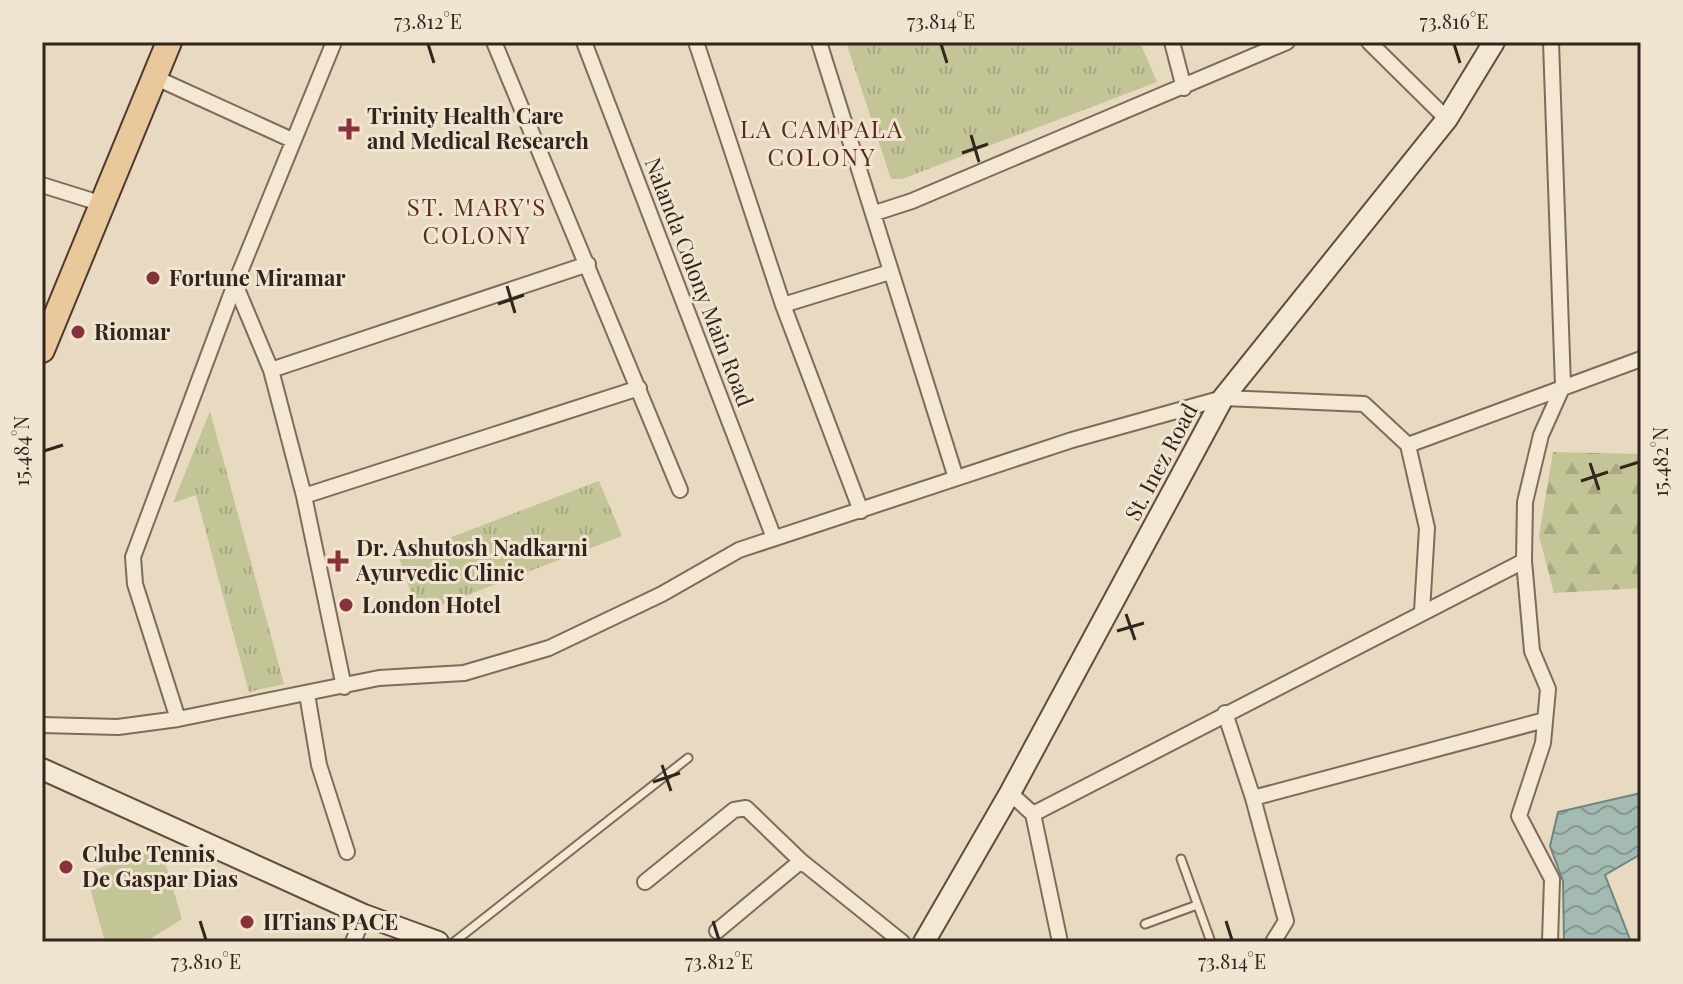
<svg xmlns="http://www.w3.org/2000/svg" width="1683" height="984" font-family="'Playfair Display',serif">
<style>
.grass{fill:#c4c596}
.forest{fill:url(#forest-firs)}
.park{fill:url(#park-tufts)}
.water{fill:url(#water-waves);stroke:#6b887e;stroke-width:2}
.lines{fill:none;stroke-linecap:round;stroke-linejoin:round}
.lane-casing{stroke:#806b5a;stroke-width:11}
.street-casing{stroke:#806b5a;stroke-width:18}
.secondary-casing{stroke:#624c3e;stroke-width:24}
.primary-casing{stroke:#4e3a2e;stroke-width:28}
.lane{stroke:#f4e7d3;stroke-width:7}
.street{stroke:#f4e7d3;stroke-width:14}
.secondary{stroke:#f4e7d3;stroke-width:20}
.primary{stroke:#e9c99c;stroke-width:24}
.ticks{fill:none;stroke:#31251d;stroke-width:3}
.poi-dot{fill:#89313a;stroke:#f1e4d0;stroke-width:3}
.labels{text-anchor:middle;stroke-width:6;stroke-linejoin:round;paint-order:stroke}
.poi-label{font-size:22px;font-weight:bold;fill:#31251d;stroke:#f1e4d0;text-anchor:start}
.street-label{font-size:22px;fill:#31251d;stroke:#f1e4d0}
.neighbourhood-label{font-size:24px;letter-spacing:2px;fill:#592821;stroke:#f1e4d0}
.neatline{fill:none;stroke:#31251d;stroke-width:3}
.ticks-label{font-size:20px;text-anchor:middle;fill:#31251d}
</style>
<defs>
<pattern id="forest-firs" width="22" height="20" patternUnits="userSpaceOnUse" patternTransform="scale(2)"><rect width="22" height="20" fill="#c4c596"/><path d="M5 1l3.5 6h-7zM16 11l3.5 6h-7z" fill="#a9a981"/></pattern>
<pattern id="park-tufts" width="24" height="20" patternUnits="userSpaceOnUse" patternTransform="scale(2)"><rect width="24" height="20" fill="#c4c596"/><path d="M3 7l-1-3M5 7V3M7 7l1-3M15 17l-1-3M17 17v-4M19 17l1-3" fill="none" stroke="#a9a981"/></pattern>
<pattern id="water-waves" width="16" height="10" patternUnits="userSpaceOnUse" patternTransform="scale(2)"><rect width="16" height="10" fill="#a3bbb2"/><path d="M0 5q4-4 8 0t8 0" fill="none" stroke="#859890"/></pattern>
</defs>
<rect width="100%" height="100%" fill="#e8d9c1"/>
<!-- grass -->
<path class="grass" d="M160 845 182 919 145 942H105L86 873Z"/>
<!-- forest -->
<path class="forest" d="M1553 452 1641 454V588L1554 593 1539 536Z"/>
<!-- park -->
<path class="park" d="M846 42H1140L1157 82 902 179H891Z
M210 411 284 684 249 692 196 495 173 503Z
M599 481 622 536 418 614 399 557Z"/>
<!-- water -->
<path class="water" d="M1641 793V854L1605 875 1631 942H1564L1563 881 1550 846 1558 812Z"/>
<g class="lines">
<defs>
<path id="lane" d="M1181 859 1211 942
M1145 924 1197 905
M454 942 688 758"/>
<path id="street" d="M494 42 680 490
M584 42 774 538
M696 42 783 305 861 511
M819 42 956 478
M1172 42 1184 88
M1369 42 1447 119
M154 77 292 140
M42 185 90 200
M875 213 912 201 1287 42
M235 284 271 370 304 496 344 687
M783 305 890 272
M271 370 588 264
M1408 445 1641 359
M304 496 639 388
M307 694 319 765 347 852
M1225 713 1253 798 1286 921 1273 942
M178 719 135 584 133 557 235 284 334 42
M42 725 118 727 178 719 379 678 464 673 549 648 662 594 739 550 1072 440 1223 398 1364 404 1408 445 1427 528 1422 611
M1010 793 1033 814 1060 942
M1253 798 1545 720
M1033 814 1524 561
M645 882 734 810 746 808 801 861 902 942
M717 931 801 861
M353 942 364 915
M1550 942 1552 879 1519 816 1543 743 1548 689 1532 651 1524 561 1525 502 1541 435 1563 386 1551 42"/>
<path id="secondary" d="M42 769 364 915 438 942
M924 942 1010 793 1223 398 1447 119 1494 42"/>
<path id="primary" d="M42 350 169 42"/>
</defs>
<!-- lane casing -->
<use href="#lane" class="lane-casing"/>
<!-- street casing -->
<use href="#street" class="street-casing"/>
<!-- secondary casing -->
<use href="#secondary" class="secondary-casing"/>
<!-- primary casing -->
<use href="#primary" class="primary-casing"/>
<!-- lane -->
<use href="#lane" class="lane"/>
<!-- street -->
<use href="#street" class="street"/>
<!-- secondary -->
<use href="#secondary" class="secondary"/>
<!-- primary -->
<use href="#primary" class="primary"/>
</g>
<!-- ticks -->
<path class="ticks" d="M428 44 434 63M941 44 947 63M1454 44 1460 63M971 135 979 162M962 153 988 144M507 286 515 313M498 304 524 295M44 451 63 445M1590 463 1599 490M1620 468 1639 462M1581 481 1608 472M1126 614 1135 640M1117 631 1144 623M662 765 671 791M653 782 680 773M200 921 206 940M713 921 719 940M1226 921 1232 940"/>
<!-- markers -->
<g class="poi-dot">
<path d="M345 117h8v8h8v8h-8v8h-8v-8h-8v-8h8z"/>
<circle cx="153" cy="278" r="8"/>
<circle cx="78" cy="332" r="8"/>
<path d="M334 549h8v8h8v8h-8v8h-8v-8h-8v-8h8z"/>
<circle cx="346" cy="605" r="8"/>
<circle cx="66" cy="867" r="8"/>
<circle cx="247" cy="922" r="8"/>
</g>
<g class="labels">
<!-- poi labels -->
<g class="poi-label">
<text x="367" y="124">Trinity Health Care<tspan x="367" dy="25">and Medical Research</tspan></text>
<text x="169" y="286">Fortune Miramar</text>
<text x="94" y="340">Riomar</text>
<text x="356" y="556">Dr. Ashutosh Nadkarni<tspan x="356" dy="25">Ayurvedic Clinic</tspan></text>
<text x="362" y="613">London Hotel</text>
<text x="82" y="862">Clube Tennis<tspan x="82" dy="25">De Gaspar Dias</tspan></text>
<text x="263" y="930">IITians PACE</text>
</g>
<!-- street labels -->
<g class="street-label">
<text transform="translate(699 282) rotate(69)" y="8">Nalanda Colony Main Road</text>
<text transform="translate(1161 462) rotate(-62)" y="8">St. Inez Road</text>
</g>
<!-- neighbourhood labels -->
<g class="neighbourhood-label">
<text x="822" y="138">LA CAMPALA<tspan x="822" dy="28">COLONY</tspan></text>
<text x="477" y="216">ST. MARY'S<tspan x="477" dy="28">COLONY</tspan></text>
</g>
</g>
<!-- border -->
<rect width="1683" height="984" fill="none" stroke="#f1e4d0" stroke-width="88"/>
<rect x="44" y="44" width="1595" height="896" class="neatline"/>
<g class="ticks-label">
<text x="428" y="29">73.812°E</text>
<text x="941" y="29">73.814°E</text>
<text x="1454" y="29">73.816°E</text>
<text transform="translate(22 451) rotate(-90)" y="7">15.484°N</text>
<text transform="translate(1661 462) rotate(-90)" y="7">15.482°N</text>
<text x="206" y="969">73.810°E</text>
<text x="719" y="969">73.812°E</text>
<text x="1232" y="969">73.814°E</text>
</g>
</svg>
